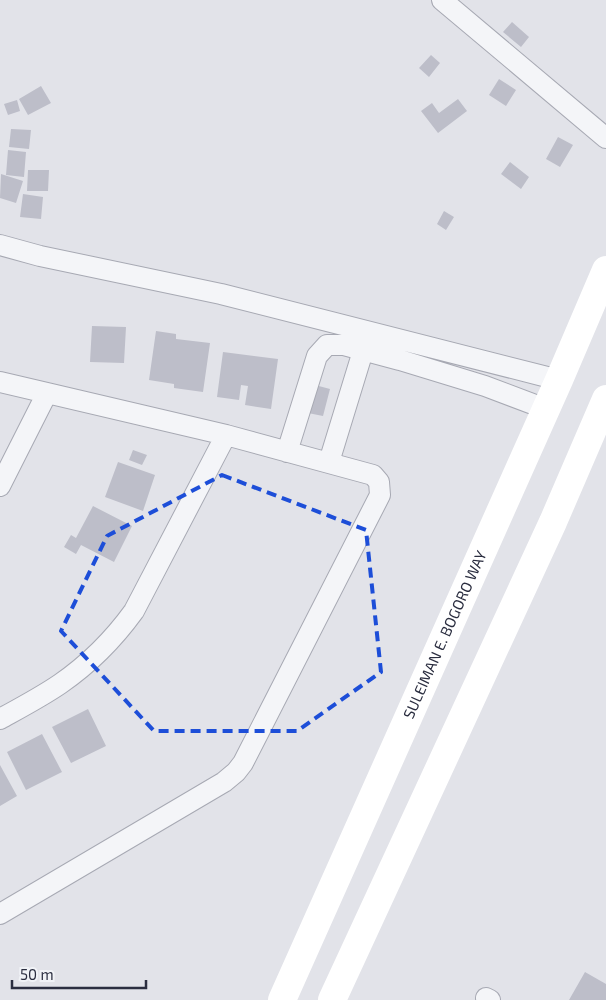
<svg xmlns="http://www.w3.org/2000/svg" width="606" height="1000" viewBox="0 0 606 1000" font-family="'Exo 2',sans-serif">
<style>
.building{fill:#bdbec9}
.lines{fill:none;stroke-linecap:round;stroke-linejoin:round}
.street-casing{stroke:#a7a9b3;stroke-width:22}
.street{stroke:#f4f5f8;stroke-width:20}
.secondary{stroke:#fff;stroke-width:28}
.marked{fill:none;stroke:#1d4ed8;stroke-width:4;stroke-dasharray:10 6;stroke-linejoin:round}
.labels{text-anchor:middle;stroke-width:4.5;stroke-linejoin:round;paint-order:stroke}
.street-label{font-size:15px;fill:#2b2e40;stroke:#f1f3f7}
</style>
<rect width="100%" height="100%" fill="#e2e3e9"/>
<path class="building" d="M512 22 529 37 521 47 503 32Z
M431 55 440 63 429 77 419 68Z
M499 79 516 90 506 106 489 95Z
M41 86 51 103 28 115 19 99Z
M458 99 467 111 438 133 421 111 432 103 439 113Z
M17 100 20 111 8 115 4 104Z
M11 129 31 130 29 149 9 147Z
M558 137 573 145 560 167 546 159Z
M8 150 26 152 24 177 6 175Z
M510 162 529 177 521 189 501 174Z
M28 170H49L48 191H27Z
M1 174 23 181 16 203 0 198Z
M23 194 43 197 41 219 20 217Z
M444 211 454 217 446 230 437 224Z
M92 326 126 327 124 363 90 362Z
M156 331 176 334V339L210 343 203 392 174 388V384L149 380Z
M223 352 278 359 271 409 245 405 248 386 241 385 239 400 217 397Z
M315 385 330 389 323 416 308 413Z
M133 450 147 455 142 465 129 460Z
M118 462 155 475 143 511 105 497Z
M93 506 132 526 114 562 81 545 76 554 64 547 71 535 76 538Z
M88 709 106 746 71 763 52 727Z
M42 734 62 772 26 790 7 752Z
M0 765 17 796 0 806Z
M585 972 606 984V1000H569Z"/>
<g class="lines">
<defs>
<path id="street" d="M442 0 606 138
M0 245 40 256 221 294 559 380
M0 382 226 435 373 475 379 482 380 495 243 763 236 772 224 782 0 914
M287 452 317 356 327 345H344L400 360 485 386 546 409
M329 462 363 351
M0 486 47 393
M0 719C20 708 41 697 60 684 89 664 113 640 134 611L226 435
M486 998 490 1000"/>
</defs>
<use href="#street" class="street-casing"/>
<use href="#street" class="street"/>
<g class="secondary">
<path id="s1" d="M282 1000 559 380 606 270"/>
<path d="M332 1000 553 522 606 399"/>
</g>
</g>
<path class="marked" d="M222 475 366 530 381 672 297 731H154L61 631 107 536Z"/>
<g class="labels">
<g class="street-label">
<text dy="5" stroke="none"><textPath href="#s1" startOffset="400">SULEIMAN E. BOGORO WAY</textPath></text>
</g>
</g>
<path d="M12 980v8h134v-8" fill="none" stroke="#2b2e40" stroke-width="2.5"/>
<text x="20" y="980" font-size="15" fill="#2b2e40" stroke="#f1f3f7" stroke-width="4" paint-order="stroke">50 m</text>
</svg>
